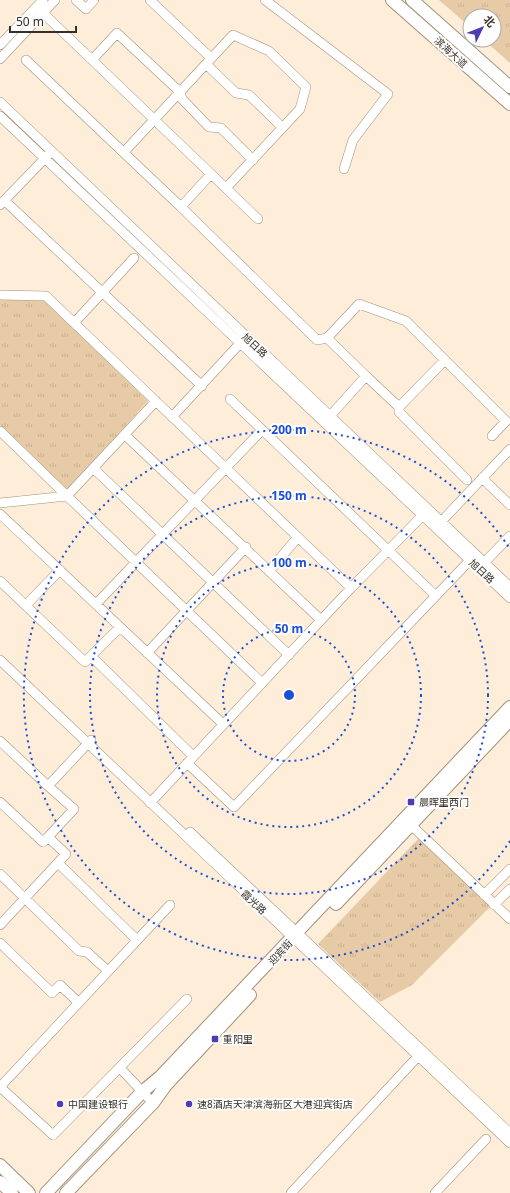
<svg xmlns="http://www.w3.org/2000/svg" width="510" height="1193" viewBox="0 0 510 1193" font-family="'Noto Sans','Noto Sans SC',sans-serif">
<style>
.park{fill:url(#park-tufts)}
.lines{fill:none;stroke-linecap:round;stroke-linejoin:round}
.minor-casing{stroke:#a3917a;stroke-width:10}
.major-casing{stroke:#a3917a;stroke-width:14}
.minor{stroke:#fff;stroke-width:9}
.major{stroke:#fff;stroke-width:12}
.ring{fill:none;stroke:#1d4ed8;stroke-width:2;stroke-dasharray:2 4}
.poi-dot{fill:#4f3cb3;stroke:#fdfdfd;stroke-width:1.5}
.labels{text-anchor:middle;stroke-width:4;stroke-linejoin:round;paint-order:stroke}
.street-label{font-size:10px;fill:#362f25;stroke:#fdfdfd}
.poi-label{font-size:10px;fill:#362f25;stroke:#fdfdfd;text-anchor:start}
.centre{fill:#1d4ed8;stroke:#fdfdfd;stroke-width:2}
.ring-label{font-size:12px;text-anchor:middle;font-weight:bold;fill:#1d4ed8;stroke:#fdfdfd;stroke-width:4;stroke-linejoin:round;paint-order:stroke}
</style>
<defs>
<pattern id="park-tufts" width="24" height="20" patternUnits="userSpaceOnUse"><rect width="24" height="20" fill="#e7cba7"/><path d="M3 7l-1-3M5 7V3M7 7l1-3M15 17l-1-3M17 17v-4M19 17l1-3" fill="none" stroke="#c7af90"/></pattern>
</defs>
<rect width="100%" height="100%" fill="#fdedd9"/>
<path class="park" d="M439 0H510V63L484 40H494V16H470V27Z
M0 300H45L148 401 67 490 0 425Z
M419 838 490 907 412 985 380 1002 318 944Z"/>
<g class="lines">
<defs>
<path id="minor" d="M76 0 86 9 94 0
M150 0 211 58
M265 0 388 94 353 140 344 169
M43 13 258 219
M0 45 43 0
M0 59 55 0
M26 60 181 207 211 174
M92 60 117 33 180 92 182 99 209 127 221 128 253 160
M206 64 236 93 249 95 282 127
M0 102 510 587
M0 116 510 598
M124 152 233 35 269 51 306 87 300 109 226 188
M5 201 202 386
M0 205 49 154
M181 207 317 340 327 338
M0 295 46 296 351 588
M74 323 134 258
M445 360 506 421 492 436
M230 399 435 595
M399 407V412L467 480
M330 416 366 376 399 407 445 360 406 321 359 304 327 338 366 376
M172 417 244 339
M0 431 67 496 156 401
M125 435 321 620
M93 468 289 655
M482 478 510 505
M0 503 67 496 262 683
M0 514 223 724
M437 526 510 449
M481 566 510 536
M270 570 298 537
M0 581 85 662 120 627
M96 604 262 430
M26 605 60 570
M147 653 246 547
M91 656 193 756
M0 660 510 1143
M0 741 48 786 91 740
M187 763 234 807 473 557
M0 802 43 842 48 837
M150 803 351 588 426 512
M411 825 510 919
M190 832 510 1133
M58 863 137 940
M0 874 79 951 87 952 108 971
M484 895 510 869
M494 905 510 889
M0 925 66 854 48 837 74 809 48 786
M0 943 52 993 60 985 78 1002
M120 1068 153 1103
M0 1087 53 1135 187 999
M0 1087 170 905
M291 1193 422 1052
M435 1193 486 1139"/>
<path id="major" d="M392 0 510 104
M412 0 510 87
M336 904 510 720
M0 1165 29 1193
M0 1182 12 1193
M46 1193 142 1092 160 1077 510 707
M66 1193 153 1103 166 1085 250 995"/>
</defs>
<use href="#minor" class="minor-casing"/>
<use href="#major" class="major-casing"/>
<use href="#minor" class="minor"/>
<use href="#major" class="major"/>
</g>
<g class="ring">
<circle cx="289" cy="695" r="66"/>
<circle cx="289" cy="695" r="132"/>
<circle cx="289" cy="695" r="199"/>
<path d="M510 841A265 265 0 1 1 510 549"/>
</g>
<g class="poi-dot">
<rect x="407" y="798" width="8" height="8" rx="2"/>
<rect x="211" y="1035" width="8" height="8" rx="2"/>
<circle cx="60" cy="1104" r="4"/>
<circle cx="189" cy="1104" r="4"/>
</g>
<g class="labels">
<g class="street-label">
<text transform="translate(451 52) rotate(42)" y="4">滨海大道</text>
<text transform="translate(255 345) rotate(43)" y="4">旭日路</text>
<text transform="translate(482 571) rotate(43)" y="4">旭日路</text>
<text transform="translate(254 902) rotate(43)" y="4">霞光路</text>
<text transform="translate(280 952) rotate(-47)" y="4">迎宾街</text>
</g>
<g class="poi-label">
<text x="419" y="806">晨晖里西门</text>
<text x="223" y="1043">重阳里</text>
<text x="68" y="1108">中国建设银行</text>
<text x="197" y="1108">速8酒店天津滨海新区大港迎宾街店</text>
</g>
</g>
<circle cx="289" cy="695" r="6" class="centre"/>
<g class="ring-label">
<text x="289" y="434">200 m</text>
<text x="289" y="500">150 m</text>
<text x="289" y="567">100 m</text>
<text x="289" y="633">50 m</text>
</g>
<g transform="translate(482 28) rotate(47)"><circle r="19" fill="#fdfdfd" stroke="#adaba7"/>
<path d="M0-3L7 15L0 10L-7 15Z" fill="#4f3cb3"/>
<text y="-6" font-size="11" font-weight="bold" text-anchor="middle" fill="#362f25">北</text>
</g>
<path d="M10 26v6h66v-6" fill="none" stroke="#362f25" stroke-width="2"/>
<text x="16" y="26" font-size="12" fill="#362f25" stroke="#fdfdfd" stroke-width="3" paint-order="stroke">50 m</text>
</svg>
